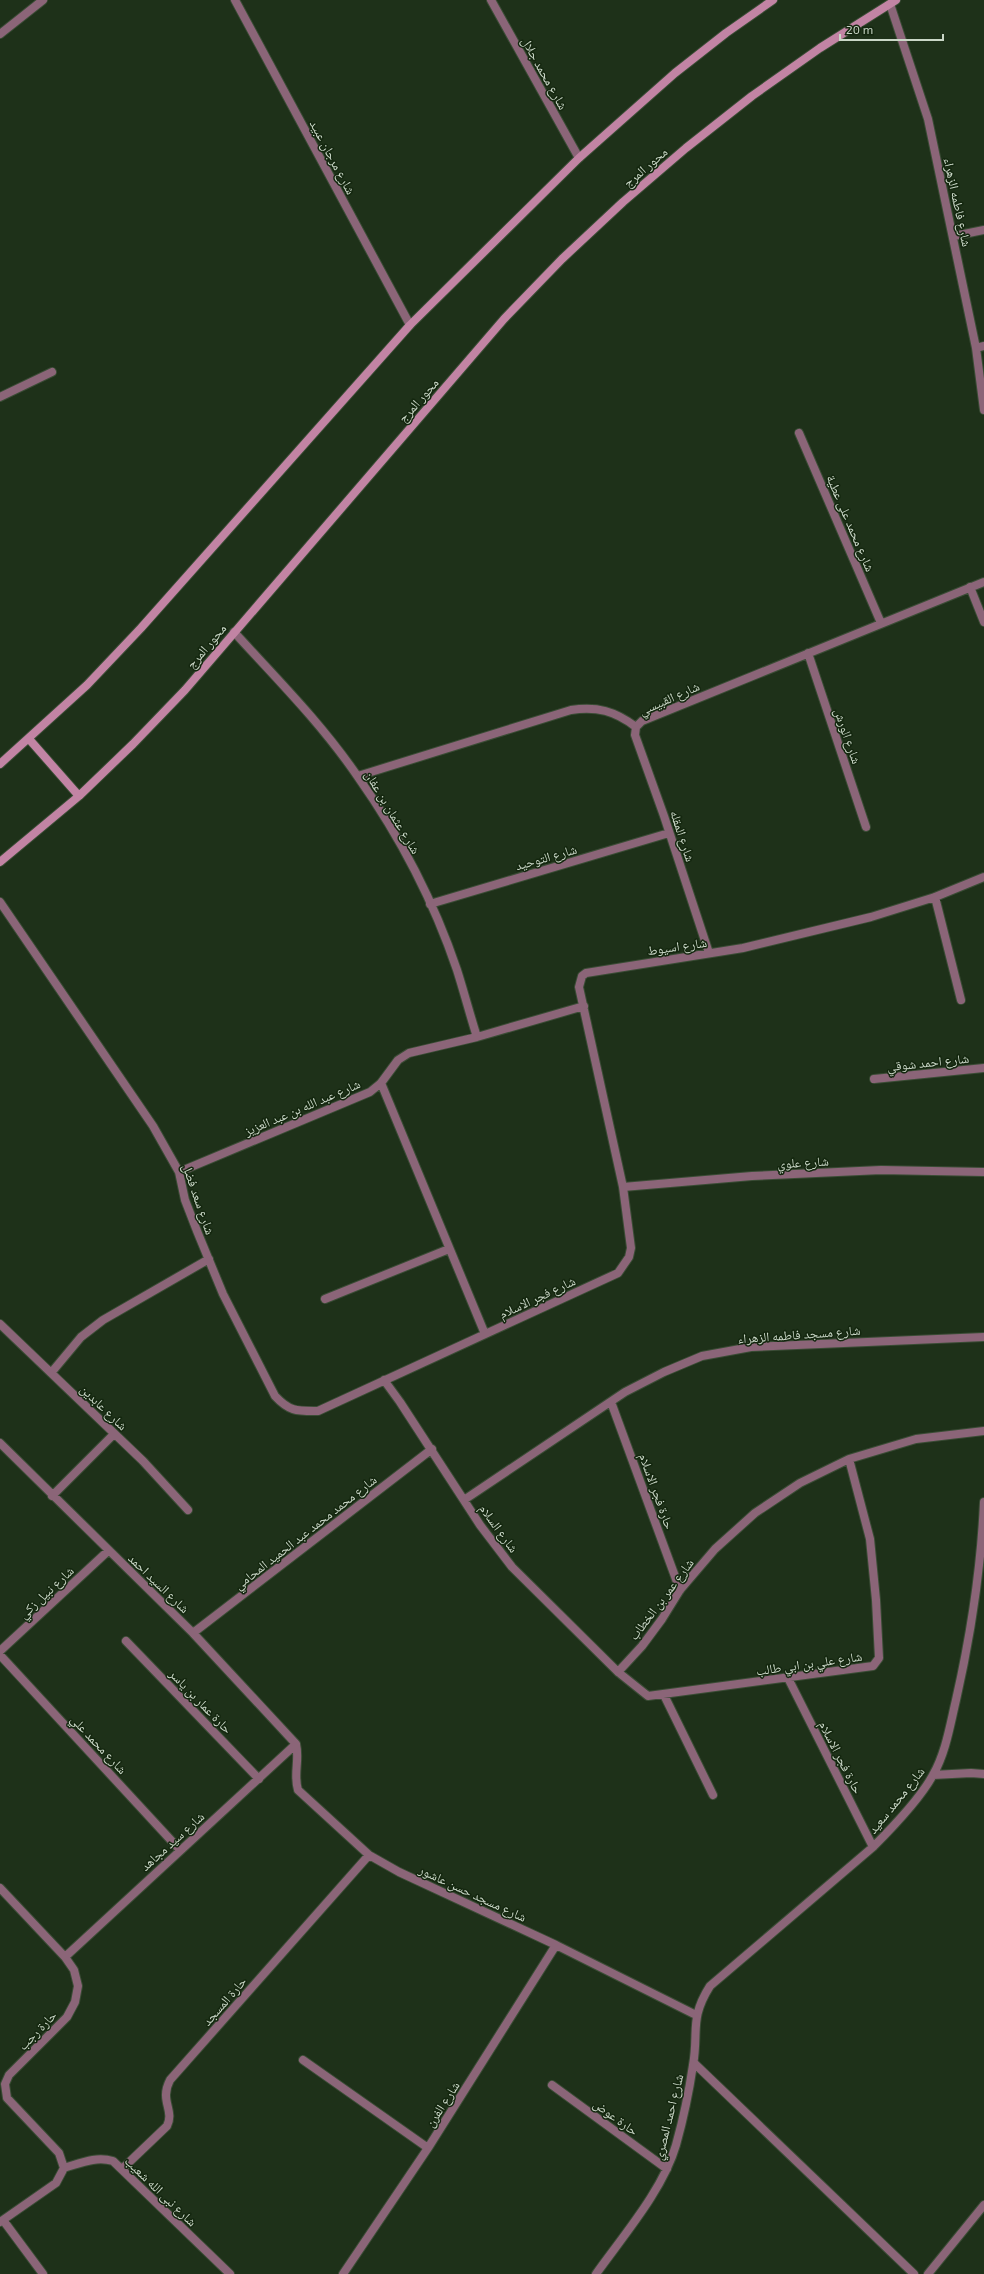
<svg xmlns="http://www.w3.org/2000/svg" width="984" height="2274" viewBox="0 0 984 2274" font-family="'Exo 2','Noto Naskh Arabic',sans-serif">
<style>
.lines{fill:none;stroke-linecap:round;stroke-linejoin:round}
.minor-casing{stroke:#3a4c35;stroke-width:10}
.secondary-casing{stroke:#3a4c35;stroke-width:10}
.minor{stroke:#8b6578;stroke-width:8}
.secondary{stroke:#c284a4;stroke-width:8}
.labels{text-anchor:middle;stroke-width:3;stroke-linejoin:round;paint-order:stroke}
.street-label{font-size:13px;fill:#cad7c7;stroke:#14270f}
</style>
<rect width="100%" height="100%" fill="#1e3119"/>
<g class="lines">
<defs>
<path id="minor" d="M235 0 410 325
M491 0 579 158
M890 4 928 119 976 348 984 410
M0 34 43 0
M954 236 984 230
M976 348 984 346
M0 397 52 372
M799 433 881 623
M970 587 984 622
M234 632C277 679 322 724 358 777 399 835 434 902 457 970 464 992 470 1015 477 1037
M808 653 866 827
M636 727 642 721 984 582
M636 727 635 735 664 816 709 953
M358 776 571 710C597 706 615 711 636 727
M935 897 961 1000
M0 902 153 1126 179 1172 185 1200 197 1231 223 1294 275 1396C290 1412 297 1411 318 1411L618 1273 629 1257 631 1248 623 1187 579 987 582 976 586 973 743 948 871 917 935 897 984 877
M430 904 669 833
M874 1079 984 1068
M381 1083 485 1334
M179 1172 370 1092 381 1083 398 1060 409 1053 477 1037 584 1006
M623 1187 752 1176 881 1170 984 1172
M325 1299 449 1249
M0 1324 143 1461 188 1510
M51 1373 81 1337 103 1320 209 1259
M384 1380 400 1402 480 1525 512 1567 618 1672 648 1696 873 1666 879 1658 876 1600 870 1539 849 1459
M611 1402 680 1590
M0 1443 193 1633 296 1744C300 1760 293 1774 298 1790L369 1855 399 1872 556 1945 696 2015
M52 1496 114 1434
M464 1500 625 1392 664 1372 702 1356 751 1347 984 1337
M193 1633 432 1449
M126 1641 259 1779
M0 1651 108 1551
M0 1655 180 1850
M618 1672 642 1646 662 1619 680 1590 715 1549 755 1513 800 1483 849 1459 916 1439 984 1431
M788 1678 873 1847
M664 1695 713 1795
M933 1775 971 1773 984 1774
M0 1888 65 1957 74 1970 78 1986 75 2002 67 2017 9 2075 5 2084 7 2098 59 2153 64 2168
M65 1957 296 1744
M303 2060 428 2148
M694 2063 914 2274
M552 2085 667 2169
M64 2168C81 2163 96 2156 113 2161L230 2274
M122 2169 167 2126C175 2110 159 2101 170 2080L369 1855
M3 2220 43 2274
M0 2222 56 2183 64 2168
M343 2274 428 2148 556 1945
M596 2274C623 2236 663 2190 676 2145 683 2120 689 2092 693 2065 699 2032 689 2019 710 1986L873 1847C893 1827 920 1799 933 1775 946 1752 950 1725 956 1700 971 1634 981 1569 984 1502
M928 2274 984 2205"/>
<path id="secondary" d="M29 739 79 796
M0 764 87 685 141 628 410 325 579 158 675 73 726 33 773 0
M0 862 79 796 133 744 185 690 504 319 562 259 623 202 686 148 752 96 820 48 896 0"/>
</defs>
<use href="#minor" class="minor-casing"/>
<use href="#secondary" class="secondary-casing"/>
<use href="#minor" class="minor"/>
<use href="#secondary" class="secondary"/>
</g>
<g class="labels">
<g class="street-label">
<text transform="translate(545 73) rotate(61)" y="5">شارع محمد جلال</text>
<text transform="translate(333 157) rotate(62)" y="5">شارع مرجان عبيد</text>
<text transform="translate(645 167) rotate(-41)" y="5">محور المرج</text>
<text transform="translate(958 202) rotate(78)" y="5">شارع فاطمه الزهراء</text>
<text transform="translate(418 400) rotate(-49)" y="5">محور المرج</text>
<text transform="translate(851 523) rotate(67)" y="5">شارع محمد على عطية</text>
<text transform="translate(206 646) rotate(-50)" y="5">محور المرج</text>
<text transform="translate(669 698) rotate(-24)" y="5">شارع القبيسي</text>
<text transform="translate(848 736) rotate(71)" y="5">شارع الورش</text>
<text transform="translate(393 812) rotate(59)" y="5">شارع عثمان بن عفان</text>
<text transform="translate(683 836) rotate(72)" y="5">شارع المقله</text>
<text transform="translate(546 857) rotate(-16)" y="5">شارع التوحيد</text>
<text transform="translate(677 946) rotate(-8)" y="5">شارع اسيوط</text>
<text transform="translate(928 1062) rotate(-6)" y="5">شارع احمد شوقي</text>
<text transform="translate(302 1107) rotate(-23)" y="5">شارع عبد الله بن عبد العزيز</text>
<text transform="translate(803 1162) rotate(-3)" y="5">شارع علوي</text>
<text transform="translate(199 1199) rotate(71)" y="5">شارع سعد فضل</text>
<text transform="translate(537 1297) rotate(-25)" y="5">شارع فجر الاسلام</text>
<text transform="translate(799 1334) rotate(-4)" y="5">شارع مسجد فاطمه الزهراء</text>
<text transform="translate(104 1407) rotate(44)" y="5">شارع عابدين</text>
<text transform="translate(657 1491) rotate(70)" y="5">حارة فجر الاسلام</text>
<text transform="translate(499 1528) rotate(54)" y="5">شارع السلام</text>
<text transform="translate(305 1532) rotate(-38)" y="5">شارع محمد محمد عبد الحميد المحامي</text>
<text transform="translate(159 1583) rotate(44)" y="5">شارع السيد احمد</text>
<text transform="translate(46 1592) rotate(-43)" y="5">شارع نبيل زكي</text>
<text transform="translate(661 1599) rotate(-53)" y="5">شارع عمر بن الخطاب</text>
<text transform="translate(809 1663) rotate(-8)" y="5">شارع علي بن ابي طالب</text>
<text transform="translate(201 1701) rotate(46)" y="5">حارة عمار بن ياسر</text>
<text transform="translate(99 1744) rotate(47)" y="5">شارع محمد علي</text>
<text transform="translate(841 1757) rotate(63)" y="5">حارة فجر الاسلام</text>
<text transform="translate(896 1800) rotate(-51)" y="5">شارع محمد سعيد</text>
<text transform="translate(172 1841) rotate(-42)" y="5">شارع سيد مجاهد</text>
<text transform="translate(473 1893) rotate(25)" y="5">شارع مسجد حسن عاشور</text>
<text transform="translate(224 2001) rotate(-49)" y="5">حارة المسجد</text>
<text transform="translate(37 2030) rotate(-46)" y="5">حارة رجب</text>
<text transform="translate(442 2104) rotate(-57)" y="5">شارع الفرن</text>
<text transform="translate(616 2117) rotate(36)" y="5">حارة عوض</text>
<text transform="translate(668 2117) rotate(-76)" y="5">شارع احمد المصري</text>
<text transform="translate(161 2191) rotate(44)" y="5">شارع نبى الله شعيب</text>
</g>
</g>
<path d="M840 34v6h103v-6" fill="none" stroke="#cad7c7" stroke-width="2"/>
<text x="846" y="34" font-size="12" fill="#cad7c7" stroke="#14270f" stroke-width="3" paint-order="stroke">20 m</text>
</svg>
